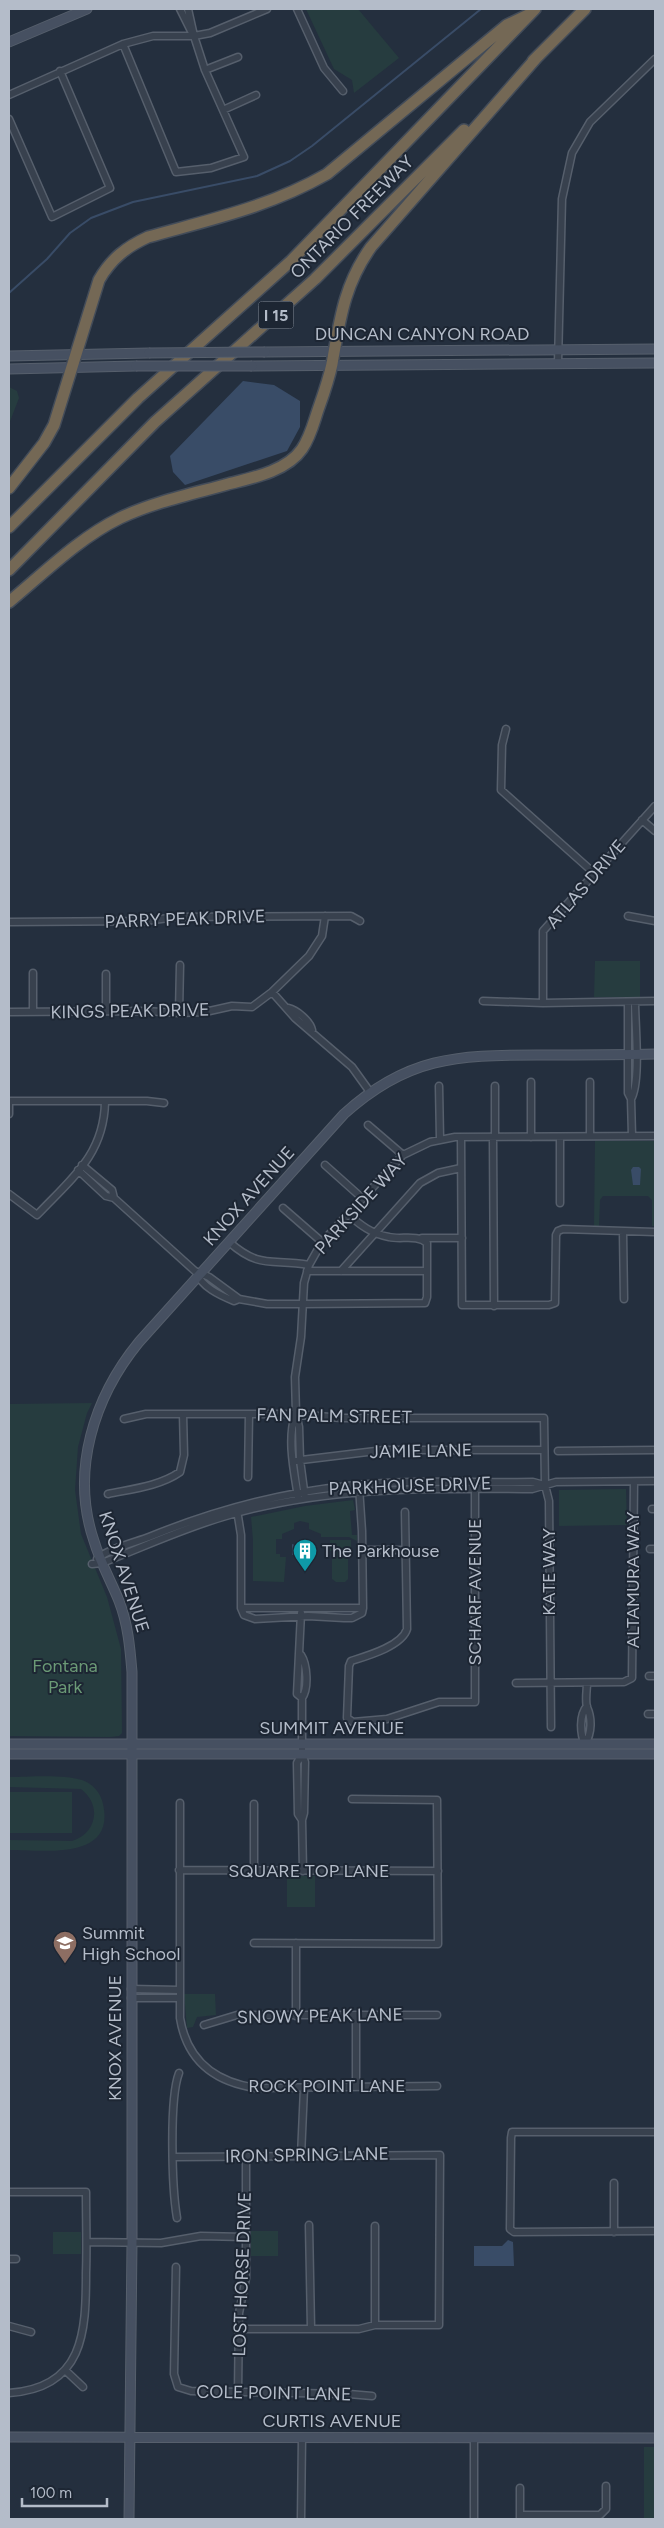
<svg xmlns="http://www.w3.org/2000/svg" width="664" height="2528" viewBox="0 0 664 2528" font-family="Figtree,sans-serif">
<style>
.green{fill:#263c3f}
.water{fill:#394c67}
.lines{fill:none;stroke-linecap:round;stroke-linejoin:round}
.stream{stroke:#394c67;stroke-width:2}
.street-casing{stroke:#565f6c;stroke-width:9}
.secondary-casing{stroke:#565f6c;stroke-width:11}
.highway-casing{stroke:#434c59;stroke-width:14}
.street{stroke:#38414e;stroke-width:6}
.secondary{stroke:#465061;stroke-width:9}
.highway{stroke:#746855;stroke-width:11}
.secondary-bridge-casing{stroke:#565f6c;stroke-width:11;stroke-linecap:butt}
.secondary-bridge{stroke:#465061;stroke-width:9}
.labels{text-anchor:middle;stroke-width:4;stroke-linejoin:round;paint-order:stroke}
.shield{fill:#1d2633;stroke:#878f9c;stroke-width:1}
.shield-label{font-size:16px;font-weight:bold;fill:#b4bcc9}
.street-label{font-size:18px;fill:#b4bcc9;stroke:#1d2633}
.poi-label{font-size:18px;fill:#b4bcc9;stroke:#1d2633;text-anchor:start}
.park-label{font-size:18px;fill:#6b9a76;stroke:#1d2633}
</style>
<rect width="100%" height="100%" fill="#242f3e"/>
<path class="green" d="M306 9H358L399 58 354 93 352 80 334 69Z
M9 383V387L17 391 19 398 9 424Z
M595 961H640V997H594Z
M595 1141H655V1226H652V1200L648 1196H603L600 1200 599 1227 594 1226Z
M92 1403 87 1413 78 1447 75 1490 81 1534 107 1597 121 1649 122 1733 119 1736 110 1737 9 1736V1404Z
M626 1489 627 1525 559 1526V1490Z
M353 1500 355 1510 350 1511 352 1535H357V1541L349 1537H321V1534L309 1529V1523L300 1521 294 1523V1529L282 1534V1539H276V1554H280V1557H286L284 1582 253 1581V1540L251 1517 305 1506Z
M330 1540H351V1551H345L348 1554V1579L345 1582H336L332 1579V1555L335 1551H330Z
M9 1777C29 1777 62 1774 82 1780 92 1783 101 1793 103 1804 116 1861 43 1850 9 1850V1840L72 1841C97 1833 102 1805 81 1789L9 1787Z
M9 1792H72V1833H9Z
M287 1876H315V1907H287Z
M184 1994H215L216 2015 197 2017 193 2027 187 2028Z
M251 2231H278V2256H251Z
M53 2232H81V2254H53Z
M644 2447H655V2519H644Z"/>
<path class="water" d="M243 381 274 385 300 401V427L287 451 185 485 173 472 170 456Z
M633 1167H639L641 1169 640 1185H633L631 1170Z
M301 1539 305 1541 306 1546 311 1544V1555H292V1544L298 1546Z
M508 2240 513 2242 514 2266H474V2246H502Z"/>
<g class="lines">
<path class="stream" d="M9 293 47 259 70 233 91 218 133 202 257 176 290 161 312 146 481 9"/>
<defs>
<path id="street" d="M180 9 193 35
M297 9 324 68 343 91
M123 44 176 172 211 168 244 157 205 70 194 36 188 9
M205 70 238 57
M9 95 123 44 153 36H194L210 33 267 9
M223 110 256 95
M9 119 52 217 110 188 60 71
M558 363 562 199 572 153 590 122 655 59
M506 729 502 745 501 790 594 873
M642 820 655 831
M628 916 655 921
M9 922 145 921 177 917 351 916 360 921
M106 974V1011
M272 992 295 1018 352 1067 370 1092
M483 1001 543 1003 655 1001
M628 1002V1093L631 1099
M543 1003V931L655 806
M288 1008C297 1010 310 1021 312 1030
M9 1012 145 1011 179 1013 205 1012 232 1006 252 1007 272 992 309 956 322 936 325 916
M33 1012V973
M179 1013 180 965
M531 1082V1137
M590 1082V1136
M439 1086 440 1139
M9 1101H147L164 1103
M9 1114V1101
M368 1125 403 1155
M632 1136 631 1099C641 1082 635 1024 635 1002
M461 1137 462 1305H549L555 1303 556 1235 558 1231 563 1229 655 1232
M493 1137 494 1306
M495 1137V1086
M325 1165 362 1198
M78 1170 106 1196 114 1198 112 1190 82 1165
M9 1194 37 1215C71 1179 104 1155 105 1102
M114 1198 196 1272C202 1287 219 1295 234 1301L239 1299 267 1304H302L425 1303 427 1297V1243C417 1234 401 1240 389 1237 372 1234 360 1225 348 1214
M560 1203V1137
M283 1208 322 1242
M623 1232 624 1299
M422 1238H462
M229 1242C261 1270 272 1258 309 1265
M307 1271H427
M341 1271 420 1183 438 1173 461 1168
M198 1272 209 1277 239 1299
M295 1415C287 1440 294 1471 298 1497
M124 1419 146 1414H296L341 1418H544L545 1485 549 1501 551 1727
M558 1451 655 1450
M293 1461 384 1450H544
M248 1477 249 1414
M359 1487 362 1531 363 1608
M108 1494C132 1489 160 1486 180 1472L184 1455 183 1414
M305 1498 300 1460 299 1427 296 1414 295 1377 301 1337 304 1283 309 1265 322 1242 403 1155 430 1142 455 1137 655 1136
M652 1509H655
M237 1510 241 1535V1608L244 1615 255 1619 308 1616 344 1618H352L362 1613 363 1608
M405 1512 407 1629C402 1646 367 1656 351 1661L349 1666 347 1718 353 1722 387 1719 439 1702H475V1483
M650 1549H655
M363 1550H406
M97 1559C105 1550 136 1542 149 1537 213 1511 278 1493 347 1486 409 1479 472 1483 533 1482L544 1485
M92 1564 102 1563C143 1547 184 1528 226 1516 326 1486 429 1488 532 1489L556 1482 655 1481
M241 1608H363
M301 1613 297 1694 302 1698
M301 1655C307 1664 309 1688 302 1698V1754L305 1762 304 1813 302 1820 303 1871
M649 1676H655
M516 1683 624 1682 632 1678 634 1482
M648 1714H655
M585 1744C592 1733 592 1718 587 1707 585 1701 587 1689 587 1683
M585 1744C580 1734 579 1715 587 1706
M180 1803V2018C187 2061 215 2082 256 2088L437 2086
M254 1804V1870
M302 1820 298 1814 297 1763 302 1754
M179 1870 438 1871
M254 1943 438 1944 437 1800 352 1799
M296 1943V2016
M131 1989 179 1990
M131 1998H179
M356 2016V2086
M204 2025 237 2015H437
M655 2132H512L511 2138 510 2229 514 2232 655 2231
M301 2156 304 2088
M174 2157 440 2155 439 2325H375L359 2329H239
M9 2192H86C86 2219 87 2246 86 2273 86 2332 84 2388 9 2393
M177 2218C172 2189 169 2099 179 2073
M309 2225 311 2328
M375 2226V2325
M614 2232V2183
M87 2242 161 2243 201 2236 245 2237
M9 2259H16
M176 2267 174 2374 178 2387 191 2391 349 2394 372 2396
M9 2326 31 2332
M65 2370 83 2387
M238 2392 239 2313 246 2278V2156
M520 2515H600L606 2509V2486
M301 2519 302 2437
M474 2519V2438
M520 2519V2488"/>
<path id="secondary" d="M9 42 87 9
M265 352 655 349
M9 356 149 353
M252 366 655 363
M9 369 136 366
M9 1744H655
M9 1754H655
M9 2437 655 2438
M129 2519 132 2243V1672C130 1648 128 1624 119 1601 111 1581 100 1562 94 1541 70 1471 94 1397 139 1342L344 1114C407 1057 456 1055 537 1055 577 1055 616 1055 655 1054"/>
<path id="highway" d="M533 61 585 9
M9 488 44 443 54 425 99 280C111 259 126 247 148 237 212 219 269 207 327 174L507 25 528 15
M9 527 138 398 291 261 535 9
M9 570 155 422 315 279 464 130
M9 602C44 573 79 538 120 518 154 502 192 494 228 484 252 478 287 471 302 449 311 436 314 421 319 407 324 393 329 378 332 364 340 319 344 285 371 247L538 56"/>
</defs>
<use href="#street" class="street-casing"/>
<use href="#secondary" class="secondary-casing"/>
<use href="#highway" class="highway-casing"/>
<use href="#street" class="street"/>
<use href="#secondary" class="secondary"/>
<use href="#highway" class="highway"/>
<defs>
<path id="secondary-bridge" d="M149 353 265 352
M136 366H252"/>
</defs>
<use href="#secondary-bridge" class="secondary-bridge-casing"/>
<use href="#secondary-bridge" class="secondary-bridge"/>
</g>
<defs>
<symbol id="building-pin" viewBox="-11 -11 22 30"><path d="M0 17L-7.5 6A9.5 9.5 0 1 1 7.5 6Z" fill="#0f9aa8" stroke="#1d2633"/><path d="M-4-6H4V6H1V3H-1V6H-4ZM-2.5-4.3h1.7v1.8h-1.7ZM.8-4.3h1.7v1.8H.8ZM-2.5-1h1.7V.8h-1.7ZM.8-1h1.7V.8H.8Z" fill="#fff"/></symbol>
<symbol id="school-pin" viewBox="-11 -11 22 30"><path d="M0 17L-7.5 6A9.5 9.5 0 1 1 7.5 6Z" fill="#8d6e63" stroke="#1d2633"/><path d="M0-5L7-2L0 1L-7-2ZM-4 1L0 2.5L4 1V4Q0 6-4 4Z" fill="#fff"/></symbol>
</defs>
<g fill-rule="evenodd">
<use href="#building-pin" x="291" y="1537" width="28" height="38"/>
<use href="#school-pin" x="51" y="1929" width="28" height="38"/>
</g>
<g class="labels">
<rect class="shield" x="258.5" y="301.5" width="35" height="27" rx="4"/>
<g class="shield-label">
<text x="276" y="321">I 15</text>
</g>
<g class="street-label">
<text transform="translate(352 217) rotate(-45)" y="6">ONTARIO FREEWAY</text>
<text x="422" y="340">DUNCAN CANYON ROAD</text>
<text transform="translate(586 884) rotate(-49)" y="6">ATLAS DRIVE</text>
<text transform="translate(185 919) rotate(-2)" y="6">PARRY PEAK DRIVE</text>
<text transform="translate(130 1011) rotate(-1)" y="6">KINGS PEAK DRIVE</text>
<text transform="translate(249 1196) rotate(-48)" y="6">KNOX AVENUE</text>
<text transform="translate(361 1204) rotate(-48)" y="6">PARKSIDE WAY</text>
<text transform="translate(334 1416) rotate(1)" y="6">FAN PALM STREET</text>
<text transform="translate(421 1451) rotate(-1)" y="6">JAMIE LANE</text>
<text transform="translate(410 1486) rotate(-2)" y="6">PARKHOUSE DRIVE</text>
<text transform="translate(124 1572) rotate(72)" y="6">KNOX AVENUE</text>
<text transform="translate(549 1572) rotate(-90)" y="6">KATE WAY</text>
<text transform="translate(633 1580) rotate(-90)" y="6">ALTAMURA WAY</text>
<text transform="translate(475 1592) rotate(-90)" y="6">SCHARF AVENUE</text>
<text x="332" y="1734">SUMMIT AVENUE</text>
<text x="309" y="1877">SQUARE TOP LANE</text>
<text transform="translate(320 2016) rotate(-1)" y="6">SNOWY PEAK LANE</text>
<text transform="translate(115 2038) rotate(-90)" y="6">KNOX AVENUE</text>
<text x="327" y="2092">ROCK POINT LANE</text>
<text transform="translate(307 2155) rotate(-1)" y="6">IRON SPRING LANE</text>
<text transform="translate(242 2274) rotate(-88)" y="6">LOST HORSE DRIVE</text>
<text transform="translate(274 2393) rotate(1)" y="6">COLE POINT LANE</text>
<text x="332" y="2427">CURTIS AVENUE</text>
</g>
<g class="poi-label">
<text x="322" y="1557">The Parkhouse</text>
<text x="82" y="1939">Summit<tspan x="82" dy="21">High School</tspan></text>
</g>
<g class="park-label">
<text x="65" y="1672">Fontana<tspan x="65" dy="21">Park</tspan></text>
</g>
</g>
<rect width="664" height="2528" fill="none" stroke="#b4bcc9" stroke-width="20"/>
<path d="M22 2498v8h85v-8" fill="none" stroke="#b4bcc9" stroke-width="2.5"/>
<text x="30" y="2498" font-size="15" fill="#b4bcc9" stroke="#1d2633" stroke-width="4" paint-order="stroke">100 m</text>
</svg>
